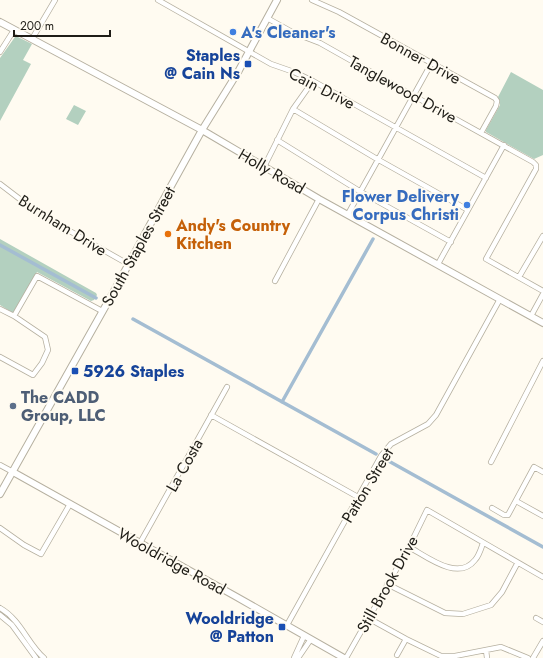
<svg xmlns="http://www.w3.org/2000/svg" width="543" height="658" viewBox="0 0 543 658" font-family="Jost,sans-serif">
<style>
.green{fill:#b3d0bf}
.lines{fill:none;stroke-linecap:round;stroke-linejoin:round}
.canal{stroke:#a4bdd2;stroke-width:3.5}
.minor-casing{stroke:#b6b0a0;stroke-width:6}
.major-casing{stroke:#b6b0a0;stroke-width:8}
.minor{stroke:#fff;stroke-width:4.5}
.major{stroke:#fff;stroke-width:6}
.shop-dot{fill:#3f7fe0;stroke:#fffbf1;stroke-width:1.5}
.transit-dot{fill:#1a4fb4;stroke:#fffbf1;stroke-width:1.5}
.food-dot{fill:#e8710a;stroke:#fffbf1;stroke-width:1.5}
.service-dot{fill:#5c6f8a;stroke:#fffbf1;stroke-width:1.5}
.labels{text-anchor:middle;stroke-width:4;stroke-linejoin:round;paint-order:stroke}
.shop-label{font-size:16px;font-weight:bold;fill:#366cbe;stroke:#fffbf1;text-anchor:start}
.transit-label{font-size:16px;font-weight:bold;fill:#164399;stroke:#fffbf1;text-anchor:end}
.street-label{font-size:16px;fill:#1f1d17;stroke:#fffbf1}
.food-label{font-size:16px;font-weight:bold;fill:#c56008;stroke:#fffbf1;text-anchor:start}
.service-label{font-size:16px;font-weight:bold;fill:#4e5e75;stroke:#fffbf1;text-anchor:start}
</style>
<rect width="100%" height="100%" fill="#fffbf1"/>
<path class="green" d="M15 37H18L32 44 23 60 31 64 0 121V58Z
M511 72 543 90V155L534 159 486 132V130L500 105 498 97Z
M74 105 86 111 78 125 66 119Z
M0 239 96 293 97 295 94 300 91 301 37 272 13 313 0 305Z"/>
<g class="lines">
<path class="canal" d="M0 245 96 298
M133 319 376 454
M282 402 373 239
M385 459 543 547"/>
<defs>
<path id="minor" d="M158 0 271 64 294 72 313 81 486 178
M312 0 339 12 495 98 497 101 496 106 481 133
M267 18 294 33 320 43 414 96 533 162 536 165V169L486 259 543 291
M32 39 55 0
M0 52 14 30
M293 109 377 159 468 210
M277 140 361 192 451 242
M264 167 293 109 313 81
M0 184 38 213 128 264
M348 214 431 64
M438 264 504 145
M519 277 543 236
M275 281 319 199
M0 309 14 316 45 337 48 350 42 363 33 375 0 357
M14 316 37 276 102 311
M531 316 543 294
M211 415 358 497
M491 462 543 361
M0 465 13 472
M516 501 543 516
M492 508 504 515H508L534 467 543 472
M0 528 24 545 41 554 70 504
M140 543 227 387
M409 547C426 556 458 582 475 560 479 556 481 549 483 543
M387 584 445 613 463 614 491 605 502 592 517 564
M0 608C21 620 27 643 44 658
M0 615 12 625 36 658
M368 618 406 639 441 656H455L501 647 528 658
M536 618 543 622
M287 625 381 456 391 444 428 424 436 415 500 299
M486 650 487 658
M397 655 406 639
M294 658 304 636
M298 658 311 639
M346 658 409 547 427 510 543 577
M533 658 543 641"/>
<path id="major" d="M0 22 202 130 319 199 543 323
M13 472 235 596 344 658
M0 494 114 291 171 186 202 130 238 72 277 0"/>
</defs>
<use href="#minor" class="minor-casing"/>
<use href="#major" class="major-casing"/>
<use href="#minor" class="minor"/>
<use href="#major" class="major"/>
</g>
<g class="shop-dot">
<circle cx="233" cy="32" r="4"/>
<circle cx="467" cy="205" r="4"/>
</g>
<g class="transit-dot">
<rect x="244" y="60" width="8" height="8" rx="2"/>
<rect x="71" y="367" width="8" height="8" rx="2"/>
<rect x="278" y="623" width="8" height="8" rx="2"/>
</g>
<circle class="food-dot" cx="168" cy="234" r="4"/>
<circle class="service-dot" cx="13" cy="406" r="4"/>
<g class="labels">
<g class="shop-label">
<text x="241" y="38">A's Cleaner's</text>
<text x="459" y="202" text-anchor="end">Flower Delivery<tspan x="459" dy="18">Corpus Christi</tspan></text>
</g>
<g class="transit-label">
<text x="240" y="61">Staples<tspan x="240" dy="18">@ Cain Ns</tspan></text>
<text x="83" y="377" text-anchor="start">5926 Staples</text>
<text x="274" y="624">Wooldridge<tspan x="274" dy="18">@ Patton</tspan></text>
</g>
<g class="street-label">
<text transform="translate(421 58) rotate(29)" y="6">Bonner Drive</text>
<text transform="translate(322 88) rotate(27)" y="6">Cain Drive</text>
<text transform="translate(403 89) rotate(29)" y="6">Tanglewood Drive</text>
<text transform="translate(272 171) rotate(30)" y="6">Holly Road</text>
<text transform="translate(63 225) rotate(32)" y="6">Burnham Drive</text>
<text transform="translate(138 246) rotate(-61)" y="6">South Staples Street</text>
<text transform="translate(184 465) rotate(-61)" y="6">La Costa</text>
<text transform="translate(367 485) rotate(-59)" y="6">Patton Street</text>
<text transform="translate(172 561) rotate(29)" y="6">Wooldridge Road</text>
<text transform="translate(387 584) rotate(-61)" y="6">Still Brook Drive</text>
</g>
<g class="food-label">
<text x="176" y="231">Andy's Country<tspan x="176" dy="18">Kitchen</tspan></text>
</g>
<g class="service-label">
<text x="21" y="403">The CADD<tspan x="21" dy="18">Group, LLC</tspan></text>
</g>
</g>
<path d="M14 30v6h96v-6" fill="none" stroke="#1f1d17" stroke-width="2"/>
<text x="20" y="30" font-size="12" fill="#1f1d17" stroke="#fffbf1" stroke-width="3" paint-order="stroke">200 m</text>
</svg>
